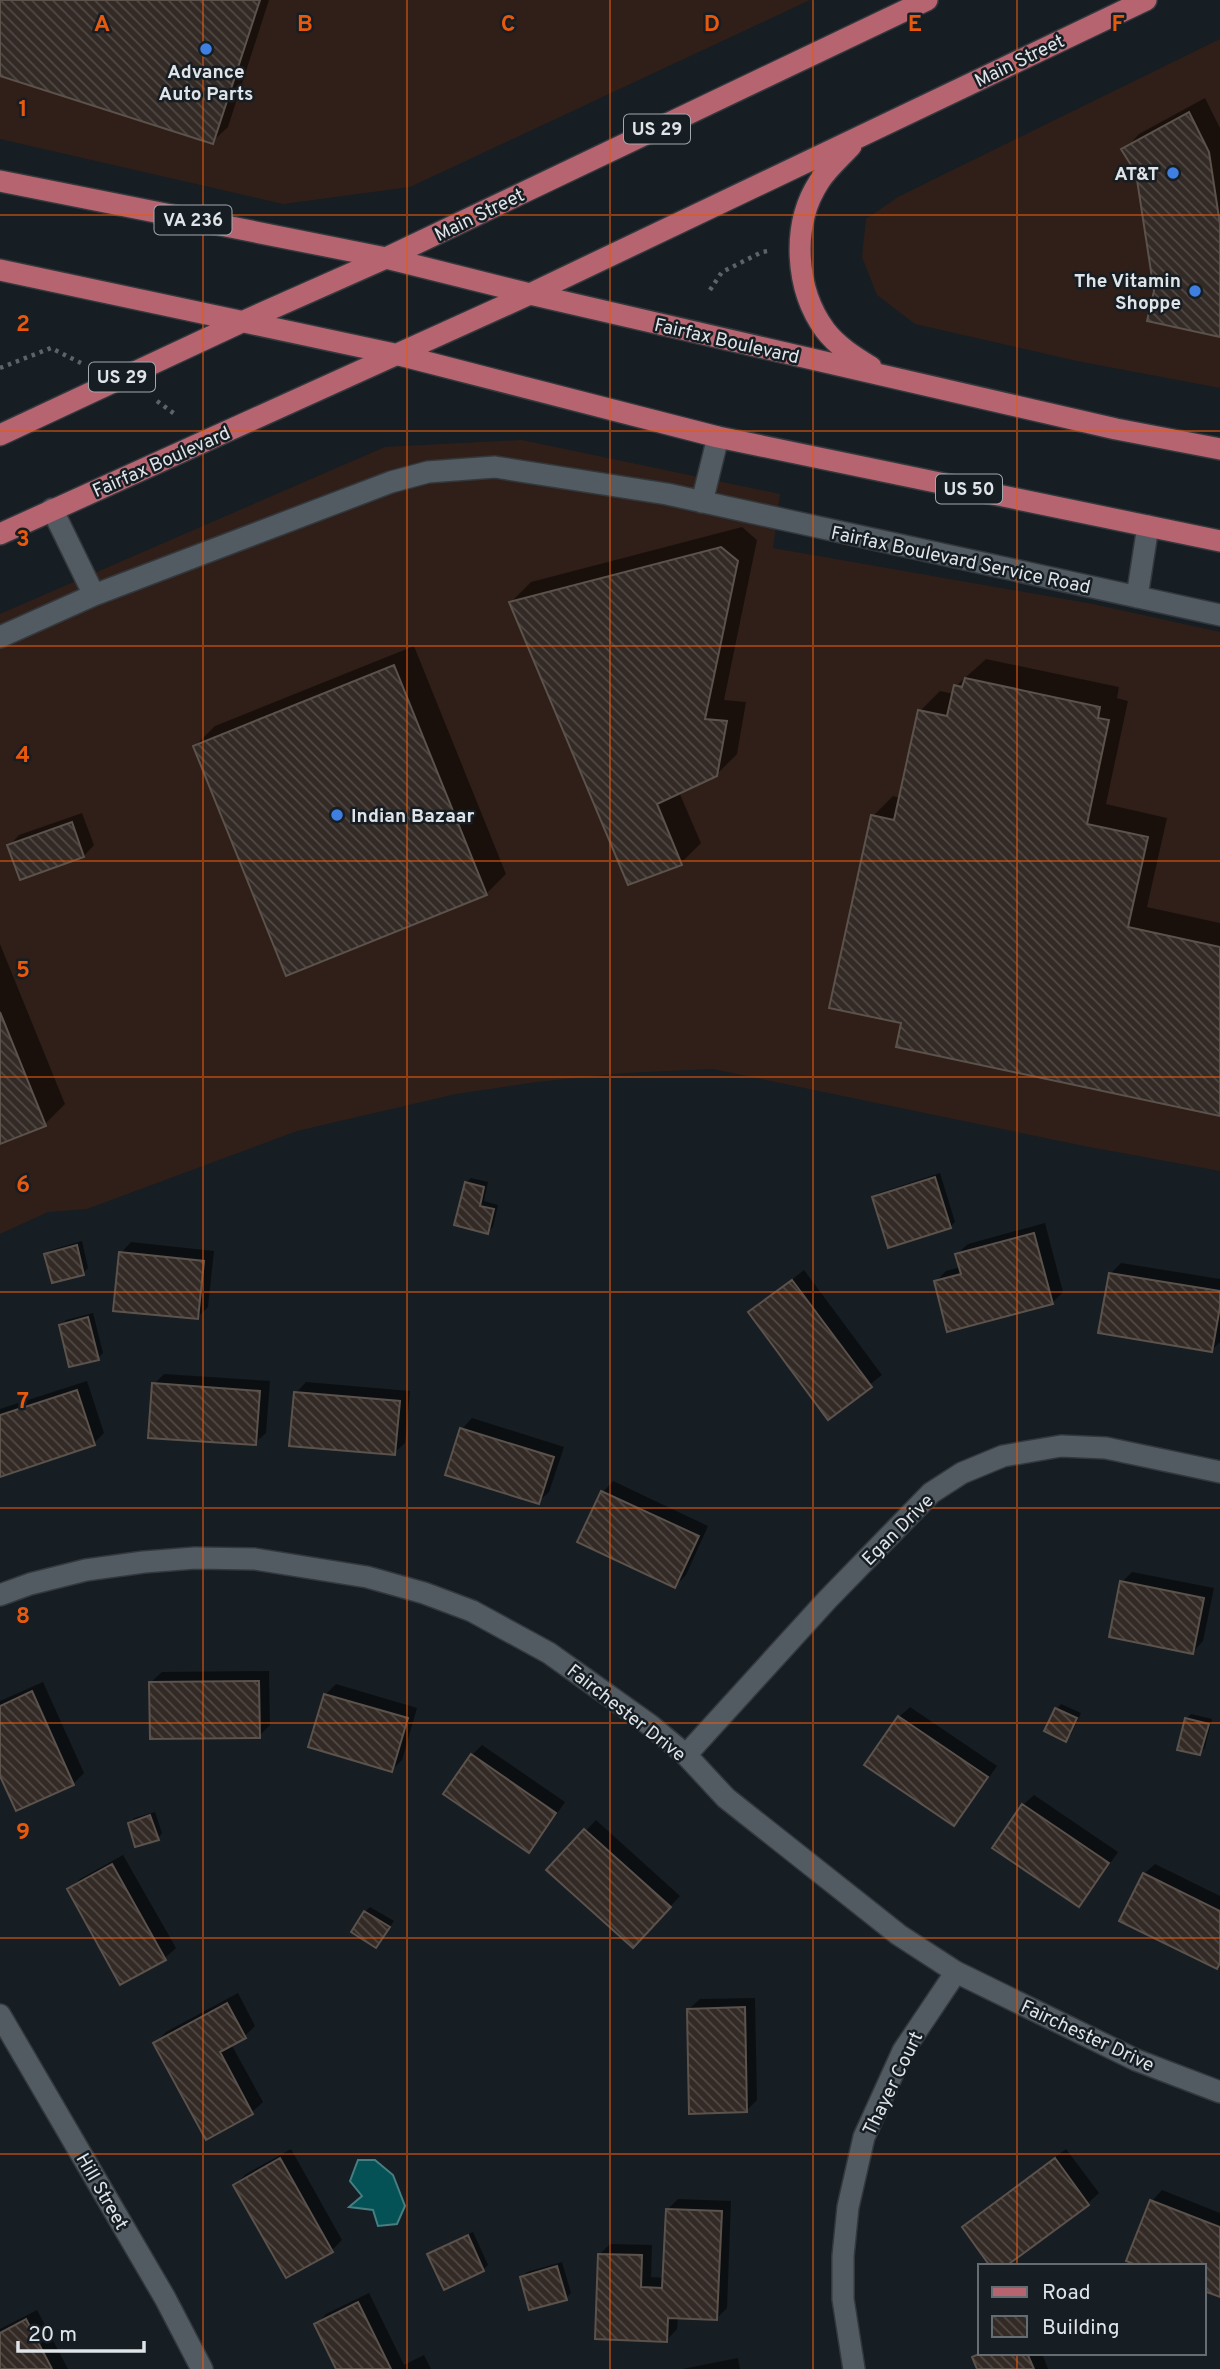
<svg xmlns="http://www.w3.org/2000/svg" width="1220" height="2369" viewBox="0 0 1220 2369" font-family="Overpass,sans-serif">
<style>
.commercial{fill:#301f18}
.water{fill:#055256;stroke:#467e82;stroke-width:2}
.shadow{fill:#0007}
.building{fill:url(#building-back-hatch);stroke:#5c524c;stroke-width:2}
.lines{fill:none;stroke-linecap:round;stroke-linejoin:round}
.minor-casing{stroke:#33383d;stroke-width:24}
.major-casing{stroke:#33383d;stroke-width:24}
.path{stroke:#5d6368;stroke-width:4.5;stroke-dasharray:3.5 5;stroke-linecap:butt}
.minor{stroke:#525b62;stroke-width:21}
.major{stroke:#b56470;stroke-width:21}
.grid{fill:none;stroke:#e8590c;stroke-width:2;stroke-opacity:0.55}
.shop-dot{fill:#3f7fe0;stroke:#161d23;stroke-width:2.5}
.labels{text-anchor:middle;stroke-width:5;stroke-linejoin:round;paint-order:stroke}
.shield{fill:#161d23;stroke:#a3a8ad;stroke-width:2}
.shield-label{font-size:18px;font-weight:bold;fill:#dfe4e8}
.street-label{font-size:19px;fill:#dfe4e8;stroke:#161d23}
.poi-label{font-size:19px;font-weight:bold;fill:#dfe4e8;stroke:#161d23;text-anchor:end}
.grid-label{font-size:23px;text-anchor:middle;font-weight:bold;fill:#e8590c;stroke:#161d23;stroke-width:5;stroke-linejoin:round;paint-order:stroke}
</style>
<defs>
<pattern id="building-back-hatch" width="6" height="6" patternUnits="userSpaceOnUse" patternTransform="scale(1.75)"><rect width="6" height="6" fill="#332a25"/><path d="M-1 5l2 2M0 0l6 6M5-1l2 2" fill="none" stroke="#504945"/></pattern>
</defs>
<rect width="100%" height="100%" fill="#161d23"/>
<path class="commercial" d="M0 0H810L410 187 283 204 0 139Z
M1220 39V388L1077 361 915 324 877 295 862 257 866 219 898 197Z
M522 440 780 494 773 548 1093 604 1220 632V1171L1084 1146 713 1069 625 1073 537 1082 456 1094 297 1131 87 1209 48 1212 0 1234V614L385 447Z"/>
<path class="water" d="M358 2160H375L393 2175 405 2206 397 2224 378 2226 373 2210 349 2207 362 2196 350 2181Z"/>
<path class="shadow" d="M0 0H269L228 127 212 142 0 74Z
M1205 98 1220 128V335L1156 291 1137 172 1124 150 1139 134Z
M742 527 757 540 724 700 746 702 737 754 716 775 679 792 701 843 681 863 511 602 531 582Z
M414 646 506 874 486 894 195 746 215 726Z
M986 659 1119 687 1117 698 1128 701 1106 804 1167 818 1147 907 1220 923V1115L903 1021 873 816 893 796 901 798 920 711 940 691 954 694 956 686Z
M82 813 94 845 84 856 9 846 19 835Z
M0 944 65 1104 45 1124 0 1142Z
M940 1173 955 1222 950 1227 874 1198 879 1193Z
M471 1178 488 1182 484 1201 498 1205 493 1227 488 1232 466 1183Z
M1045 1223 1063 1292 1053 1302 949 1330 936 1281 946 1271 961 1267 957 1254 968 1244Z
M82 1241 88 1268 83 1273 46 1254 51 1250Z
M131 1242 214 1251 208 1307 198 1317 121 1253Z
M1121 1263 1220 1279V1342L1212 1350 1110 1274Z
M804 1270 882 1375 828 1417 750 1313Z
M93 1313 103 1353 98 1358 61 1325 66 1320Z
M164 1374 270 1381 266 1433 255 1443 154 1384Z
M87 1381 104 1433 94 1443 0 1475V1409Z
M306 1382 410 1391 405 1443 394 1453 296 1393Z
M472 1418 564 1447 549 1492 538 1502 447 1474 462 1429Z
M613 1481 708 1526 686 1575 675 1586 580 1542 603 1492Z
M1132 1572 1214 1588 1203 1641 1193 1652 1122 1582Z
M269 1671 270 1725 259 1736 151 1682 162 1672Z
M43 1682 84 1773 73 1784 0 1772V1701Z
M336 1684 417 1708 402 1760 392 1770 325 1695Z
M1061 1704 1081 1713 1071 1735 1066 1739 1057 1709Z
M910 1707 997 1766 964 1813 954 1824 899 1717Z
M1191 1714 1212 1719 1205 1748 1200 1753 1186 1719Z
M482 1745 565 1802 539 1840 528 1851 472 1755Z
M1034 1795 1118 1852 1089 1894 1079 1904 1023 1805Z
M155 1812 162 1833 158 1838 130 1823 134 1818Z
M596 1820 680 1896 643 1936 549 1870Z
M123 1855 176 1948 165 1958 121 1983 69 1890 80 1879Z
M1155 1864 1220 1896V1964L1217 1967 1144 1874Z
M370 1907 394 1921 376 1946 365 1912Z
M238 1993 255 2026 245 2036 231 2044 263 2102 252 2112 207 2137 155 2043 166 2032Z
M755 1998 757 2100 746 2111 689 2009 700 1999Z
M291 2149 342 2240 332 2250 235 2185 246 2174Z
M1066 2149 1099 2193 1088 2203 1003 2266 964 2227 974 2217Z
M1162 2190 1220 2213V2295L1204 2266 1129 2260 1152 2201Z
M678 2199 731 2201 727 2308 717 2318 678 2317 677 2329 667 2340 600 2254 610 2244 652 2245 651 2277 664 2278 667 2210Z
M473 2232 488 2265 483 2270 429 2255 434 2250Z
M562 2262 571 2293 566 2298 522 2277 527 2272Z
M369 2293 404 2365 424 2355 431 2369H338L316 2325 326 2314Z
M37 2310 68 2369H0V2329Z
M980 2351V2353H1042L1048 2369H979L974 2357Z
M738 2358 740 2369H682Z"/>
<path class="building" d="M0 0H260L213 144 0 76Z
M1189 112 1209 152 1220 224V337L1147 321 1154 291 1136 173 1121 149Z
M721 547 738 561 705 719 727 721 717 776 657 804 682 865 628 885 509 602Z
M394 665 487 895 286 976 193 746Z
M965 678 1100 707 1098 718 1109 720 1087 824 1148 837 1128 927 1220 947V1116L896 1047 901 1023 829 1008 871 815 894 820 918 710 947 716 954 685 962 687Z
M72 822 84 857 20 880 7 845Z
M0 1012 46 1126 0 1144Z
M935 1177 951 1228 888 1248 872 1197Z
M465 1182 484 1187 480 1206 494 1209 488 1234 454 1225Z
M1034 1233 1053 1304 947 1332 934 1281 961 1274 955 1254Z
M77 1245 84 1275 52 1283 44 1254Z
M119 1252 204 1261 198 1319 113 1311Z
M1109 1273 1220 1291V1307L1212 1352 1098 1333Z
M792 1280 872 1387 828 1420 748 1312Z
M88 1317 99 1360 69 1367 59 1325Z
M152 1383 260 1391 256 1445 148 1438Z
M77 1390 95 1445 0 1477V1415Z
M294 1392 400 1401 395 1455 289 1446Z
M460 1428 554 1457 539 1504 445 1475Z
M601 1491 699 1536 675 1588 577 1542Z
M1120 1581 1204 1598 1193 1654 1109 1637Z
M259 1681 260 1738 150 1739 149 1682Z
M32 1691 74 1785 16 1811 0 1776V1706Z
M324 1694 408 1718 392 1772 308 1747Z
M1055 1708 1077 1718 1066 1742 1044 1731Z
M898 1716 988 1777 954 1826 864 1765Z
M1185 1718 1209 1724 1200 1755 1177 1750Z
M471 1754 556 1813 529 1853 443 1794Z
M1022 1804 1109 1863 1079 1907 992 1848Z
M150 1815 159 1840 135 1847 128 1823Z
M584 1829 671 1907 633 1948 546 1870Z
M112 1864 166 1960 120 1985 67 1889Z
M1143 1873 1220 1911V1963L1217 1969 1119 1921Z
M364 1911 390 1927 376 1948 351 1932Z
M227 2003 246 2038 220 2052 253 2114 206 2140 153 2043Z
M745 2007 747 2112 689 2114 687 2009Z
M280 2158 333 2252 286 2278 233 2185Z
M1055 2158 1089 2205 1006 2266H990L962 2227Z
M1150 2200 1220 2227V2297L1204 2291V2266H1139L1126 2261Z
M666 2209 722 2211 717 2320 668 2318 667 2342 595 2339 598 2254 642 2255 641 2287 662 2288Z
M468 2235 484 2271 444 2290 427 2254Z
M557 2266 567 2300 529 2310 520 2277Z
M358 2302 391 2369H336L314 2324Z
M26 2319 52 2369H0V2333Z
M981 2353H1027L1034 2369H977L972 2357Z"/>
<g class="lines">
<defs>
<path id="minor" d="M702 502 718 437
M52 509 94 595
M1137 597 1148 526
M0 637 94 595 391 482 428 472 495 467 667 494 1220 615
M0 1595 30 1584 86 1570 144 1562 195 1558 255 1559 367 1577 424 1593 472 1611 549 1653 650 1725 686 1755 726 1798 899 1935 956 1972 1136 2060 1220 2092
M686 1755 827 1600 931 1493 962 1473 1003 1456 1061 1446 1106 1448 1220 1472
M0 2015 165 2298 202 2369
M854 2369 843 2299V2256L848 2207 864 2137 903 2051 956 1972"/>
<path id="major" d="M851 146C841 157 827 169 819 182 791 225 795 289 825 330 837 346 855 357 871 367
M0 181 386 258 530 294 1116 429 1220 449
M0 270 399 355 718 437 1220 541
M0 435 244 321 386 258 927 0
M0 534 530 294 1146 0"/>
</defs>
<use href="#minor" class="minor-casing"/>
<use href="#major" class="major-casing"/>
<path class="path" d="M710 290 722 272 762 252 768 251
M0 368 51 348 81 363
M157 401 176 415"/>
<use href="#minor" class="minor"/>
<use href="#major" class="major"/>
</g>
<path class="grid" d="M203 0V2369M407 0V2369M610 0V2369M813 0V2369M1017 0V2266M0 215H1220M0 431H1220M0 646H1220M0 861H1220M0 1077H1220M0 1292H1220M0 1508H1220M0 1723H1220M0 1938H1220M0 2154H1220M1017 2353V2369"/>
<g class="shop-dot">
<circle cx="206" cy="49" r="7"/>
<circle cx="1173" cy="173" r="7"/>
<circle cx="1195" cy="291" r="7"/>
<circle cx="337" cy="815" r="7"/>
</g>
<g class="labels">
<g class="shield">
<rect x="624" y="114.5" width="66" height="29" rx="5"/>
<rect x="154.5" y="205.5" width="77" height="29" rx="5"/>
<rect x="89" y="362.5" width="66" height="29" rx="5"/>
<rect x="936" y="474.5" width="66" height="29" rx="5"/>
</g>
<g class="shield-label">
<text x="657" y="135">US 29</text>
<text x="193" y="226">VA 236</text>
<text x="122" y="383">US 29</text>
<text x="969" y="495">US 50</text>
</g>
<g class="street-label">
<text transform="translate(1019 60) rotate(-26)" y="7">Main Street</text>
<text transform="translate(479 214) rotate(-26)" y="7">Main Street</text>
<text transform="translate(727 340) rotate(13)" y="7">Fairfax Boulevard</text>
<text transform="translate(161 461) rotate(-24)" y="7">Fairfax Boulevard</text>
<text transform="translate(961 559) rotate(12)" y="7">Fairfax Boulevard Service Road</text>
<text transform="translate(897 1529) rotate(-45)" y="7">Egan Drive</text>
<text transform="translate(627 1712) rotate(38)" y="7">Fairchester Drive</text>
<text transform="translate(1088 2035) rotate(25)" y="7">Fairchester Drive</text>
<text transform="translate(892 2083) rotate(-64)" y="7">Thayer Court</text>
<text transform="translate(103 2191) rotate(60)" y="7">Hill Street</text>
</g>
<g class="poi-label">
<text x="206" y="78" text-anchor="middle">Advance<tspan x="206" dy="22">Auto Parts</tspan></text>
<text x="1159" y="180">AT&amp;T</text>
<text x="1181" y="287">The Vitamin<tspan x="1181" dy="22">Shoppe</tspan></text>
<text x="351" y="822" text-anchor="start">Indian Bazaar</text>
</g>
</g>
<g class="grid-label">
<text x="102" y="31">A</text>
<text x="305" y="31">B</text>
<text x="508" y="31">C</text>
<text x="712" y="31">D</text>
<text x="915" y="31">E</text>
<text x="1118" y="31">F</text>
<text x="23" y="116">1</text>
<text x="23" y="331">2</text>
<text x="23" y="546">3</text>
<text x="23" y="762">4</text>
<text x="23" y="977">5</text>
<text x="23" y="1192">6</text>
<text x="23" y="1408">7</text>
<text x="23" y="1623">8</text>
<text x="23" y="1839">9</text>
</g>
<rect x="978" y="2264" width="228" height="91" fill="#161d23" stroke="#666d72" stroke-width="2"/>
<rect x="992" y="2287" width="35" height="10" fill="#b56470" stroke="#666d72" stroke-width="2"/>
<text x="1042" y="2299" font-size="21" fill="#dfe4e8">Road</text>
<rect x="992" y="2316" width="35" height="21" fill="url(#building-back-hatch)" stroke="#666d72" stroke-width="2"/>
<text x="1042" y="2334" font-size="21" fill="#dfe4e8">Building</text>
<path d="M18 2341v10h126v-10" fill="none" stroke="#dfe4e8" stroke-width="3.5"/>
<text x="28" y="2341" font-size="21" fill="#dfe4e8" stroke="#161d23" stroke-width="5" paint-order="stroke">20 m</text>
</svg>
